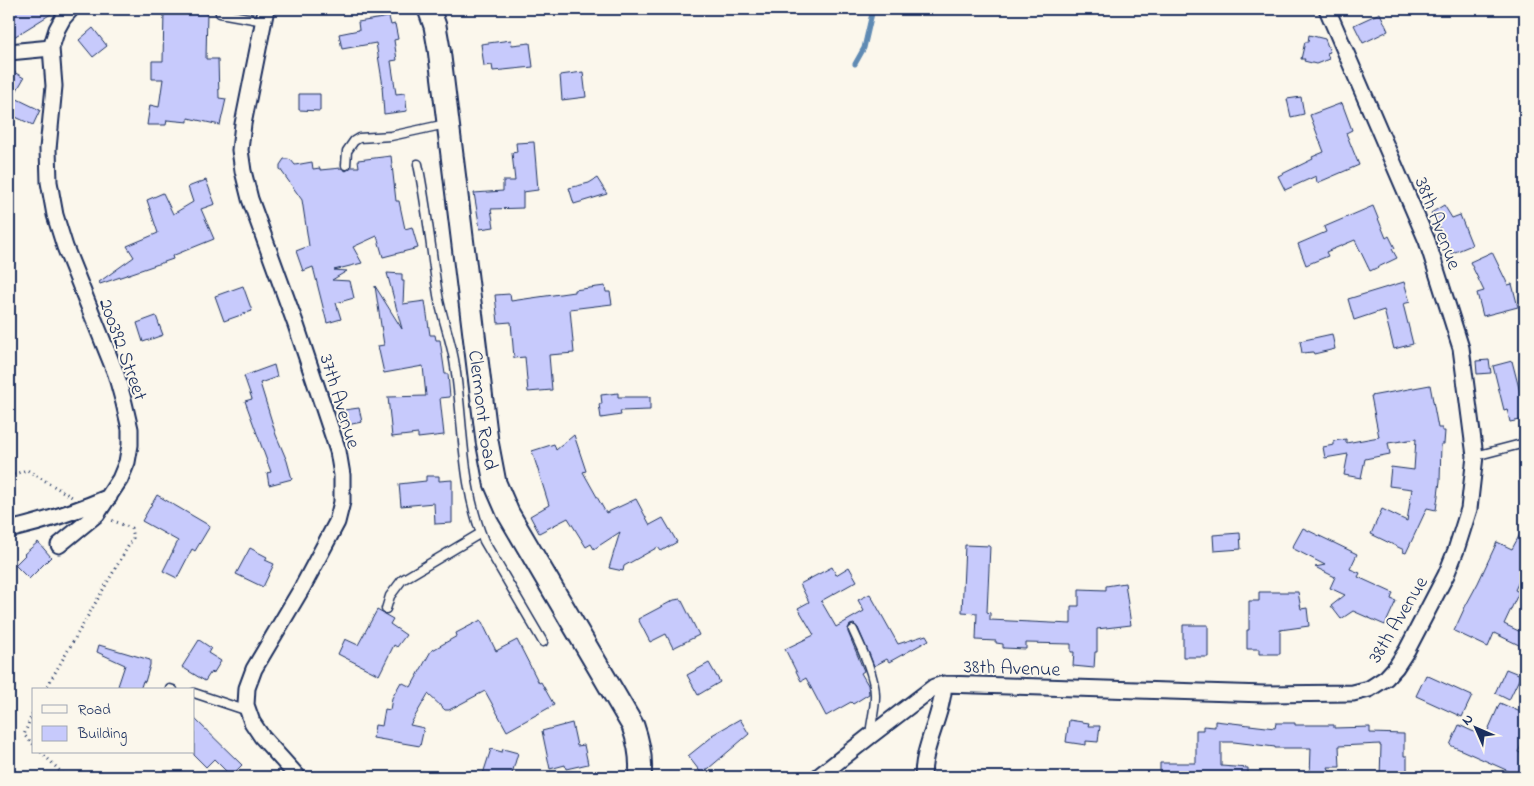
<svg xmlns="http://www.w3.org/2000/svg" width="1534" height="786" viewBox="0 0 1534 786" font-family="'Indie Flower',sans-serif">
<style>
.lines{fill:none;stroke-linecap:round;stroke-linejoin:round}
.stream{stroke:#5f8ab3;stroke-width:5}
.building{fill:#c7cafc;stroke:#1b2f5e}
.lane-casing{stroke:#1b2f5e;stroke-width:11}
.street-casing{stroke:#1b2f5e;stroke-width:19}
.secondary-casing{stroke:#1b2f5e;stroke-width:25}
.path{stroke:#1b2f5e;stroke-width:3;stroke-dasharray:1 4;stroke-linecap:butt}
.lane{stroke:#fbf7ec;stroke-width:8}
.street{stroke:#fbf7ec;stroke-width:15}
.secondary{stroke:#fbf7ec;stroke-width:21}
.labels{text-anchor:middle;stroke-width:4;stroke-linejoin:round;paint-order:stroke}
.street-label{font-size:20px;fill:#1b2f5e;stroke:#fbf7ec}
</style>
<rect width="100%" height="100%" fill="#fbf7ec"/>
<filter id="ink" filterUnits="userSpaceOnUse"><feTurbulence type="fractalNoise" baseFrequency=".02" numOctaves="2"/><feDisplacementMap in="SourceGraphic" scale="10" xChannelSelector="R" yChannelSelector="G"/><feConvolveMatrix kernelMatrix="1 2 1 2 8 2 1 2 1" color-interpolation-filters="sRGB"/></filter>
<g filter="url(#ink)">
<g class="lines">
<path class="stream" d="M855 64 864 48 873 9"/>
</g>
<path class="building" d="M9 9H59L9 40Z
M164 11H207L206 59H218L219 98 226 99 220 125 188 118V122L167 120 166 125H147L150 105 159 107 163 79H152V61H163Z
M1380 13 1388 31 1363 43 1354 25Z
M389 17 391 25 395 24 398 39 394 40 397 60 391 61 396 94 405 93 407 111 384 114 382 86H383L376 43 342 49 339 34 359 30 358 22Z
M93 28 107 46 93 57 79 40Z
M1309 35 1325 39 1330 52 1327 53 1329 59 1316 64 1304 61 1305 59H1301L1305 42H1308Z
M511 40 512 45 530 43 533 67 493 71 492 65 484 66 481 44Z
M9 69 24 78 13 97 40 110 33 125 9 114Z
M583 72 586 97 562 100 560 75Z
M299 94H320V111L299 110Z
M1301 97 1304 114 1291 117 1287 99Z
M1342 103 1352 130 1346 133 1359 165 1317 183 1316 176 1285 190 1278 176 1313 159 1312 157 1324 152 1310 115Z
M534 142 538 190 523 192V208L491 209 494 227 480 229 474 193 503 191V181H515L512 153 517 152 516 143Z
M391 156 396 201H399L405 229 412 227 418 248 383 257 377 236 353 247 362 263 334 270 347 271 332 280 350 281 354 298 336 303 341 319 327 323 313 267 303 271 296 251 309 246 302 200 280 169V165L284 159H288L291 160 295 165 312 162 313 169 320 168V170L341 168 346 171 351 167H359L358 160Z
M597 178 607 194 574 204 569 188 589 183Z
M206 180 215 204 201 209 214 239 172 256 173 259 100 284 99 282 134 257 127 246 158 233 147 200 163 193 173 214 193 202 188 187Z
M1444 205 1452 218 1460 215 1472 245 1450 254 1440 228 1431 213Z
M1373 206 1386 238 1389 236 1395 248 1392 249 1397 258 1370 271 1355 240 1326 252 1328 256 1306 265 1298 244 1326 232 1324 227Z
M1492 252 1508 285 1512 284 1518 307 1483 316 1477 293 1484 291 1470 262Z
M387 273 402 274V281H404L403 304 425 301 430 335H435L436 340H440L445 374H448L450 397 440 398 444 435 418 438V434L392 437 388 397 426 396 423 366 384 373 378 346 384 345 375 286 402 329Z
M1404 282 1410 302 1403 304 1413 344 1394 349 1384 310 1354 320 1348 299Z
M243 286 252 311 224 321 215 296Z
M605 286 606 292H610L612 304 570 309 574 353 549 355 552 390 528 392 525 357 514 358 511 322 498 323 495 295 510 294 511 301 574 292V290Z
M156 316 163 335 143 342 137 323Z
M1332 334 1335 349 1314 354 1313 352 1302 353 1300 341Z
M1489 360 1491 373 1477 374 1476 361Z
M1512 361 1520 392 1525 391V419L1510 422 1507 409 1504 410 1493 366Z
M274 365 277 377 260 383 276 435 287 461 292 479 269 485 267 473 271 472 245 401 252 399 244 376Z
M1430 385 1438 428H1442V431H1445L1444 444H1441L1440 481 1436 510 1427 508 1406 553 1403 552 1404 550 1371 534 1382 509 1407 521 1412 489 1389 486 1391 467 1414 470 1416 439 1388 443 1390 454 1365 459 1361 478 1344 475 1348 454 1325 458 1323 447 1334 445V441L1346 439V443L1379 437 1371 396Z
M618 393V397H650V410L620 411 621 415 601 418 599 404H602L601 395Z
M359 408 362 422 347 425 344 410Z
M574 435 586 471 583 472 606 513 636 499 650 525 663 518 677 542 661 551 658 547 624 566 623 571 609 568 620 532 594 549 591 544 586 547 568 518 539 533 530 516 549 505 532 451 554 444 556 450Z
M426 476H439V481L452 480V523L435 524 434 503 401 506 399 484 426 481Z
M157 495 210 526 195 551 192 549 177 578 163 571 178 541 142 521Z
M1525 525V568L1515 590 1519 592 1504 624 1525 634 1521 646 1494 633 1488 647 1454 631 1465 607 1478 583 1497 542 1512 549Z
M1303 528 1357 554 1350 569 1360 573 1358 577 1393 593 1391 599 1396 601 1385 625 1353 611 1341 619 1331 606 1345 595 1330 588 1335 577 1315 567 1325 565 1292 548Z
M1240 533 1241 549 1214 551 1213 535Z
M38 542 51 557 29 579 15 565 25 555 24 554Z
M965 545 990 546 987 612 990 613V620L1071 624V606H1079V589L1106 590V586L1125 583 1131 625 1097 629V652H1095L1094 668 1073 666 1074 652H1071V644L1026 643V649L1003 648V644L996 643V641L976 640 977 613 962 612Z
M250 548 267 557 265 560 274 564 263 587 236 574Z
M832 567 836 575 849 567 857 581 821 601 836 627 864 611 858 600 870 594 898 644 926 635 929 640 889 662 887 659 874 666 858 628 854 624 850 625 848 629V632L864 671 861 673 868 685 869 694 853 704 851 702 826 716 806 678 801 681 785 649 814 635 798 608 809 602 800 584Z
M1259 592H1298L1301 609 1307 608 1309 626 1280 630V654H1259V649H1247V630H1249V601H1259Z
M681 599 699 635 673 648 666 634 650 642 638 619 674 600Z
M377 610 393 619 390 624 406 635 397 647 394 645 379 675 338 654 345 639 358 645Z
M481 620 496 651 517 640 539 683 541 682 554 705 507 731 485 691 449 710H445L428 694 410 725 424 728 420 746 373 738 375 725 382 726 385 709 390 710 392 698 401 682 411 687 431 651 457 636 456 633Z
M1183 625H1208V657H1183Z
M199 640 211 648 208 653 221 661 213 674 211 672 205 681 182 667Z
M99 645 150 660V665L145 682 143 681 140 690H130L118 686 125 665 97 652Z
M709 663 720 682 698 695 687 675Z
M1506 669 1521 675 1509 700 1495 693Z
M1426 675 1472 696 1462 717 1416 696Z
M1500 703 1525 714V738L1518 752 1525 755V777H1522L1450 745 1459 725 1485 737Z
M194 718 242 765 231 776 214 759 206 767 194 755Z
M740 719 749 734 702 774 688 756 713 736 712 735Z
M1069 720 1089 723 1088 726H1100L1098 742 1086 741V745L1066 742Z
M1215 721 1275 728 1276 723H1295V725H1334V728L1370 727V733L1404 734V756H1407V777H1380L1381 746H1380V744L1339 746 1340 767H1328L1332 777H1310L1311 748H1275V747L1234 742H1221V766L1248 768V777H1160V763H1196V730H1203V726L1215 727Z
M572 723 577 746 584 745 588 764 566 769 565 765 550 769 542 731Z
M491 749 502 752 503 749 518 753 511 777H482Z"/>
<g class="lines">
<defs>
<path id="lane" d="M220 13 264 21
M418 164C427 207 431 251 438 295 442 319 452 342 455 366 464 424 461 486 484 541L543 642
M346 165 347 151 354 141 359 138 391 136 446 124
M1475 456 1525 443
M386 609 390 596 402 580 481 533
M853 630C861 647 876 678 875 697 875 710 871 722 870 736
M170 689 173 690
M194 693 248 711"/>
<path id="street" d="M266 9 243 124 240 150 243 171 250 199 296 325 338 451 342 475V502L337 522 302 588 254 669 247 688 246 705 252 722 262 737 298 777
M9 52 51 48
M9 530C43 522 77 511 109 497
M59 545 97 514 120 479 127 462 130 445V429L124 403 116 374 65 247 55 215 49 182 48 149 54 86 51 48 57 29 63 18 71 9
M818 777 870 736 934 687 944 684 1265 694 1353 693 1369 689 1386 678 1396 667 1407 650 1446 575 1456 550 1469 509 1475 456 1461 348 1427 241 1327 9
M923 777C923 745 942 717 944 684"/>
<g id="secondary">
<path id="s1" d="M429 9 435 26 439 49 487 441 495 483 508 513 633 726C639 743 642 759 640 777"/>
</g>
</defs>
<use href="#lane" class="lane-casing"/>
<use href="#street" class="street-casing"/>
<use href="#secondary" class="secondary-casing"/>
<path class="path" d="M9 476 27 470 72 497
M45 690 133 538 131 528 109 519
M34 709 24 735 34 745
M41 752 66 777"/>
<use href="#lane" class="lane"/>
<use href="#street" class="street"/>
<use href="#secondary" class="secondary"/>
</g>
</g>
<g class="labels">
<g class="street-label">
<text transform="translate(1439 223) rotate(69)" y="7">38th Avenue</text>
<text transform="translate(124 349) rotate(70)" y="7">200392 Street</text>
<text transform="translate(341 401) rotate(73)" y="7">37th Avenue</text>
<text dy="7" stroke="none"><textPath href="#s1" startOffset="405">Clermont Road</textPath></text>
<text transform="translate(1397 619) rotate(-59)" y="7">38th Avenue</text>
<text transform="translate(1012 667) rotate(2)" y="7">38th Avenue</text>
</g>
</g>
<rect width="1534" height="786" fill="none" stroke="#fbf7ec" stroke-width="30"/>
<rect x="15" y="15" width="1504" height="756" fill="none" stroke="#1b2f5e" stroke-width="2" filter="url(#ink)"/>
<rect x="32" y="688" width="162" height="65" fill="#fbf7ec" stroke="#a1a7b3"/>
<rect x="42" y="705" width="25" height="8" fill="#fbf7ec" stroke="#a1a7b3"/>
<text x="78" y="714" font-size="15" fill="#1b2f5e">Road</text>
<rect x="42" y="726" width="25" height="15" fill="#c7cafc" stroke="#a1a7b3"/>
<text x="78" y="738" font-size="15" fill="#1b2f5e">Building</text>
<g transform="translate(1476 728) rotate(315)" stroke="#fbf7ec" stroke-width="4" paint-order="stroke">
<path d="M0-4L9 19L0 12L-9 19Z" fill="#1b2f5e"/>
<text y="-8" font-size="14" font-weight="bold" text-anchor="middle" fill="#1b2f5e">N</text>
</g>
</svg>
